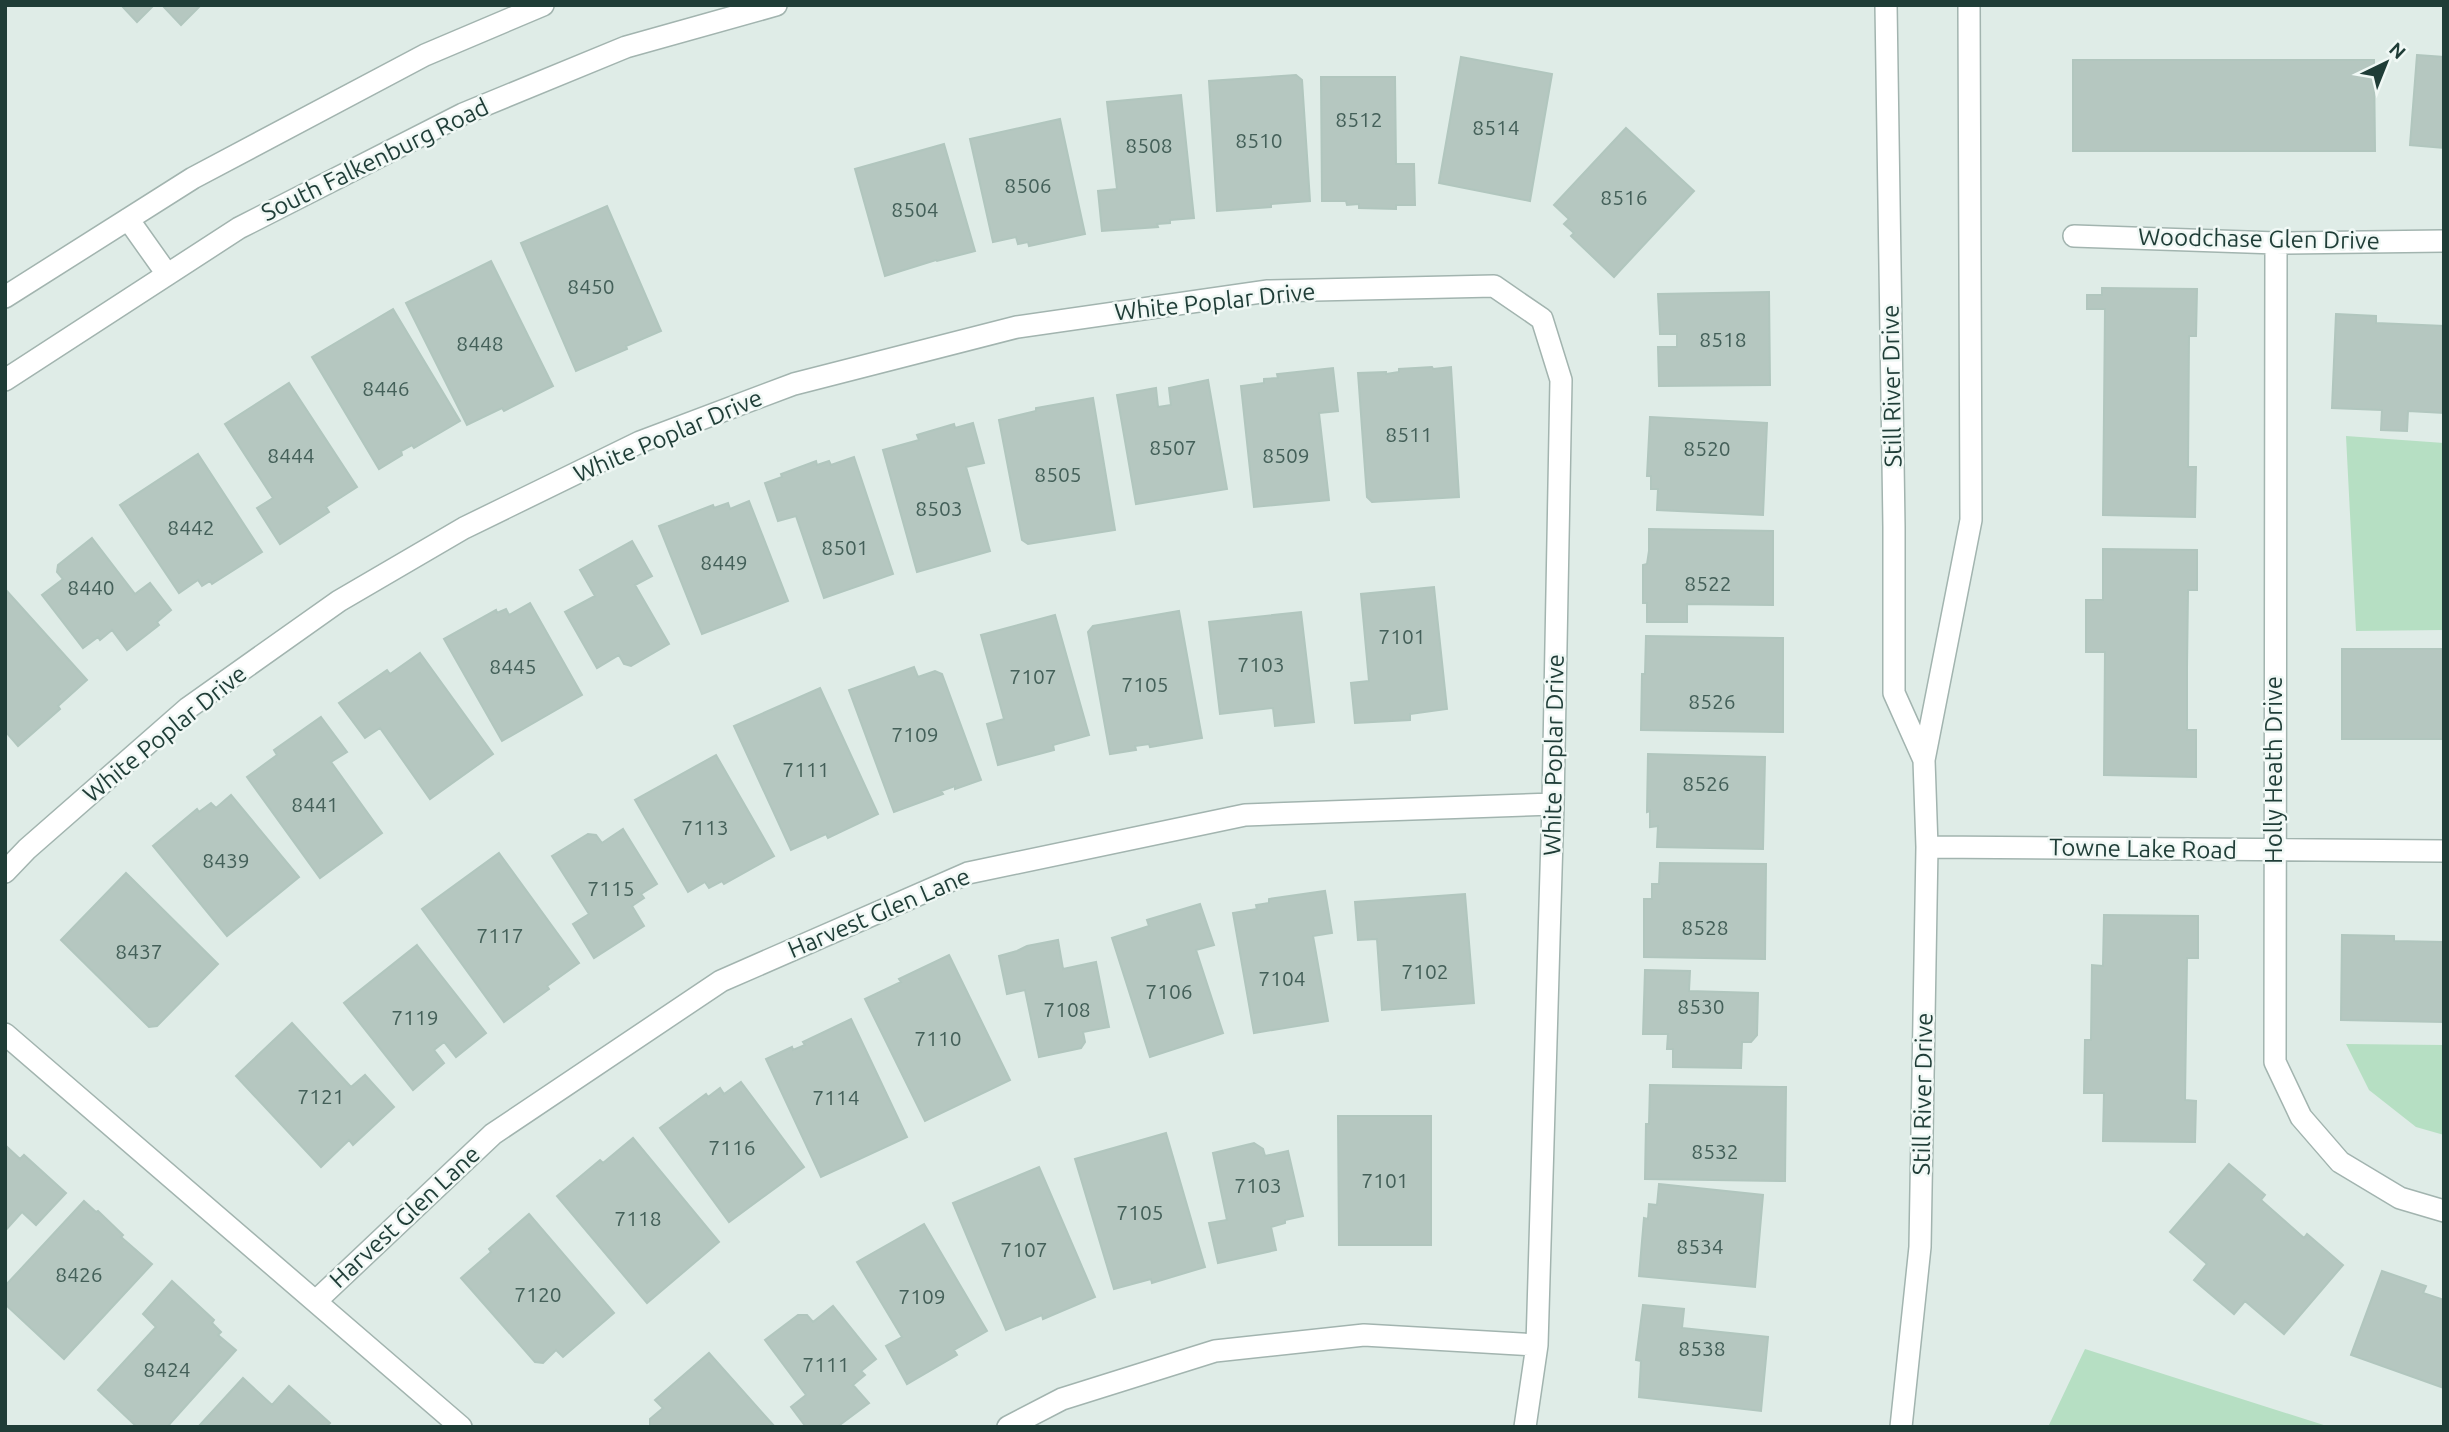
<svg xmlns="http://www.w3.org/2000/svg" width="2449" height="1432" viewBox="0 0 2449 1432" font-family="Ubuntu,sans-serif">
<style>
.green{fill:#b6dfc3}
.building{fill:#b5c7c0;stroke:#b1c6be;stroke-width:2}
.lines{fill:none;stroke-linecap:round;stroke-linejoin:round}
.minor-casing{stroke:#a2b4af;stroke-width:24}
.tertiary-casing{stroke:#a2b4af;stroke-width:24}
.minor{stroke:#fff;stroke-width:21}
.tertiary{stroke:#fff;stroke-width:21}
.labels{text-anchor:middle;stroke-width:5;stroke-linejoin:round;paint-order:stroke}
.number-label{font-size:21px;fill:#446059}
.street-label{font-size:24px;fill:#1f3d37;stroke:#f0f8f5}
</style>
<rect width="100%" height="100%" fill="#dfece7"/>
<path class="green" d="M2346 436 2444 443V630L2356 631Z
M2346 1044 2444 1045V1135L2416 1127 2369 1090Z
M2085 1349 2330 1427H2048Z"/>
<path class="building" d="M121 5H154L137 22Z
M162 5H201L181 25Z
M2417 55 2444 57V148L2410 145Z
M1461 57 1552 74 1530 201 1439 183Z
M2073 60H2374L2375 151H2073Z
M1296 75 1302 80 1310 201 1271 204V207L1217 211 1209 81Z
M1321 77H1395L1396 164H1414L1415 205H1396V209L1359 208V204L1347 205 1346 201H1322Z
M1181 95 1194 218 1170 220V223L1157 224 1158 227 1102 231 1098 191 1117 189 1107 102Z
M1060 119 1085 234 1029 246 1028 242 1018 244 1016 237 993 242 970 139Z
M1626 128 1694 191 1614 277 1571 236 1574 233 1564 224 1569 219 1554 205Z
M944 144 975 251 937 261 936 260 885 276 855 169Z
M607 206 661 331 626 346 627 349 576 371 521 243Z
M491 261 553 386 504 411 502 408 467 425 406 303Z
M2102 288 2197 289 2196 336H2189L2188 467H2196L2195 517 2103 515 2105 309H2087V295H2102Z
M1769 292 1770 385 1659 386 1658 347H1677V334H1660L1658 294Z
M393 309 460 421 414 448 412 445 401 451 402 455 379 469 312 357Z
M2336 314 2376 316V323L2444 326V413L2408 411 2407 431 2381 430 2382 410 2332 408Z
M1432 367 1433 369 1451 367 1459 497 1372 502 1367 497 1358 373 1386 372V374L1399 372V369Z
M1333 368 1338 411 1319 413 1329 500 1254 507 1241 386 1264 383V379L1278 378 1277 374Z
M1208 380 1227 489 1136 504 1117 395 1156 388 1158 407 1171 405 1169 388Z
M289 383 357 487 326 507 329 512 280 544 257 508 273 498 225 424Z
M1093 398 1115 530 1028 544 1022 540 999 420 1036 411V408Z
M1650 417 1767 423 1763 515 1657 510 1658 489H1651V476H1647Z
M973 423 984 463 966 467 990 551 917 572 883 450 919 440 917 435 954 424 955 428Z
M198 454 262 552 212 584 210 581 202 586 198 580 179 593 120 505Z
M854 457 893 574 824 598 796 516 778 521 765 483 782 477 781 474 816 461 817 465 829 461 831 465Z
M749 501 788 601 702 634 659 526 713 505 714 508 728 503 730 509Z
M1649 529 1773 531V605L1687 604V622H1647V603H1643V565L1647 564 1649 551Z
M92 538 135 594 150 583 171 610 157 622 159 625 127 650 112 630 100 640 98 637 83 648 42 595 63 579 57 572 58 565Z
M632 541 652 576 635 585 669 644 631 666 624 664 619 655 597 668 565 612 595 596 580 570Z
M2103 549 2197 550V590H2188L2187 667V730H2196V777L2104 775 2105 652H2086V600H2103Z
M1434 587 1447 709 1410 714V720L1355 723 1351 683 1369 681 1361 594Z
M5 589 87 680 58 706 60 709 18 746 5 731Z
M530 603 582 695 502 741 444 639 496 610 497 613 506 609 509 615Z
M1179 611 1202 738 1150 747 1149 744 1135 746 1136 750 1110 754 1088 632 1093 626Z
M1301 612 1314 722 1275 726 1273 708 1220 714 1209 622Z
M1055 615 1089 735 1053 745 1054 750 998 765 987 724 1004 719 981 635Z
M1646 636 1783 638V732L1641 730 1642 674H1645Z
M2342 649H2444V739H2342Z
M420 653 493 754 430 799 380 728 365 738 339 703 387 670 390 674Z
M914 667 918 677 935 671 942 674 981 780 955 789V786L941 791 943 794 894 812 849 690Z
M820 688 878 814 828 838 826 834 791 850 734 726Z
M321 717 347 752 331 762 382 833 320 878 247 777 277 755 274 750Z
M1648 754 1765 757 1763 849 1657 847 1658 826 1650 827V811L1647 812Z
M716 755 774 856 724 884 722 881 709 888 705 882 688 892 635 800Z
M231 795 299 877 227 936 153 846 197 809 199 812 211 803 216 808Z
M623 829 657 884 641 894 644 898 632 906 644 926 594 958 573 924 589 914 552 856 588 834 596 835 602 843Z
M499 853 579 963 547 986 549 989 504 1022 422 909Z
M1660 863 1766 864 1765 959 1644 957V899H1652V884H1659Z
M126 873 218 964 157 1026 149 1027 61 940Z
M1325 891 1332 933 1313 936 1328 1021 1254 1033 1233 913 1257 909 1256 905 1269 903V899Z
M1465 894 1474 1003 1382 1010 1377 939 1358 940 1355 902Z
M1200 904 1214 945 1196 950 1223 1033 1150 1057 1112 938 1149 926 1147 920Z
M2104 915 2198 916V958H2187L2185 1100 2196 1101 2195 1142 2103 1141 2104 1093H2084L2085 1040H2091L2092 965 2103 966Z
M2342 935 2394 936V941L2444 942V1022L2341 1020Z
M1058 940 1063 969 1096 962 1109 1027 1083 1032 1085 1042 1081 1048 1039 1057 1025 990 1007 994 999 956 1017 951 1027 946Z
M417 945 486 1033 456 1057 444 1042 434 1050 444 1063 413 1090 344 1003Z
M949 955 1010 1080 925 1121 865 999 901 982 899 979Z
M1645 970 1690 971 1689 991 1758 993 1757 1035 1751 1042H1742L1741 1068 1673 1067V1049H1667L1668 1034H1643Z
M851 1019 907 1137 821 1177 766 1059 792 1047 793 1050 805 1045 803 1042Z
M292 1023 351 1087 365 1075 394 1107 353 1145 349 1140 321 1167 236 1076Z
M741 1082 804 1167 729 1222 660 1128 706 1094 708 1097 720 1088 724 1094Z
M1650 1085 1786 1087 1785 1181 1645 1179 1646 1124H1649Z
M1338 1116H1431V1245H1339Z
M1166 1133 1205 1267 1152 1283 1151 1279 1114 1289 1075 1159Z
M633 1138 719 1242 647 1303 557 1196 600 1160 603 1163Z
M1254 1143 1263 1149 1265 1156 1288 1151 1303 1216 1285 1220V1223L1271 1227 1276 1250 1218 1263 1209 1223 1227 1220 1213 1153Z
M5 1145 20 1159 24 1155 66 1193 36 1225 22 1212 5 1231Z
M2229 1164 2265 1195 2261 1200 2304 1238 2307 1234 2343 1265 2284 1334 2245 1301 2234 1314 2194 1280 2207 1264 2170 1232Z
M1039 1167 1095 1297 1043 1319 1042 1315 1006 1330 953 1203Z
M1659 1184 1763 1195 1755 1287 1639 1276 1644 1218 1648 1219 1649 1204 1657 1205Z
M84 1201 96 1212 98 1211 123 1235 121 1237 152 1264 64 1359 5 1304V1286Z
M529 1214 614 1313 563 1357 556 1350 543 1363 535 1362 461 1278 491 1252 489 1249Z
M924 1224 987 1331 954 1350 957 1355 907 1384 886 1346 902 1337 857 1262Z
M2382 1271 2426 1286 2423 1293 2444 1300V1388L2351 1355Z
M172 1281 214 1320 212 1323 221 1332 218 1335 236 1350 167 1427H137L98 1390 156 1327 143 1314Z
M1643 1305 1684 1309 1682 1328 1768 1337 1761 1411 1639 1397 1641 1361 1636 1360Z
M833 1306 876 1359 861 1371 865 1375 853 1385 869 1403 837 1427H806L791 1407 806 1395 765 1340 798 1315H807L813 1322Z
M709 1353 775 1427H650V1419L663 1408 655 1400Z
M243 1378 272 1405 289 1386 330 1423 326 1427H198Z"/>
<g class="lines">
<defs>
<path id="minor" d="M1886 5 1894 527V693L1924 760
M2074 236 2276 243 2444 241
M2276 243 2275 1062 2301 1117 2340 1162 2400 1198 2444 1211
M1927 847 2444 851
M5 872 27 849 188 708 339 601 464 528 640 442 794 384 1017 327 1268 291 1494 286 1542 319 1561 380 1553 804 1537 1345 1525 1427
M5 1034 461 1427
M316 1301 493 1134 721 981 968 873 1245 815 1553 804
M1008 1427 1062 1399 1215 1351 1364 1335 1537 1345
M1901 1427 1920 1247 1927 847 1924 760 1971 520 1969 5"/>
<path id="tertiary" d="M128 219 167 274
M5 297 193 178 425 55 543 5
M5 380 239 228 463 114 626 47 776 5"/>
</defs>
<use href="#minor" class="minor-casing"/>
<use href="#tertiary" class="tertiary-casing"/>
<use href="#minor" class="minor"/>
<use href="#tertiary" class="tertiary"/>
</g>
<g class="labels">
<g class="number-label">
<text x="1359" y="127">8512</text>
<text x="1496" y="135">8514</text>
<text x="1259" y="148">8510</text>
<text x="1149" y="153">8508</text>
<text x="1028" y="193">8506</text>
<text x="1624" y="205">8516</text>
<text x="915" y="217">8504</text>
<text x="591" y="294">8450</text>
<text x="1723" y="347">8518</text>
<text x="480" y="351">8448</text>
<text x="386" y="396">8446</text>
<text x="1409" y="442">8511</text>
<text x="1173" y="455">8507</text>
<text x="1707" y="456">8520</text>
<text x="291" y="463">8444</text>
<text x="1286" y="463">8509</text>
<text x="1058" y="482">8505</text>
<text x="939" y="516">8503</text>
<text x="191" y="535">8442</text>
<text x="845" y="555">8501</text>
<text x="724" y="570">8449</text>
<text x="1708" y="591">8522</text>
<text x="91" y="595">8440</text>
<text x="1402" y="644">7101</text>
<text x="1261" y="672">7103</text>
<text x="513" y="674">8445</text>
<text x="1033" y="684">7107</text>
<text x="1145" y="692">7105</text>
<text x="1712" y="709">8526</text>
<text x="915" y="742">7109</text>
<text x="806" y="777">7111</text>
<text x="1706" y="791">8526</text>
<text x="315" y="812">8441</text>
<text x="705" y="835">7113</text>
<text x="226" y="868">8439</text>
<text x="611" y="896">7115</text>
<text x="1705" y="935">8528</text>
<text x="500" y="943">7117</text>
<text x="139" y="959">8437</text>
<text x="1425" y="979">7102</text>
<text x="1282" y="986">7104</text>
<text x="1169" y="999">7106</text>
<text x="1701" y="1014">8530</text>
<text x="1067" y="1017">7108</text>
<text x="415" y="1025">7119</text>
<text x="938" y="1046">7110</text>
<text x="321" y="1104">7121</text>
<text x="836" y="1105">7114</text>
<text x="732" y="1155">7116</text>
<text x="1715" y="1159">8532</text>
<text x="1385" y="1188">7101</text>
<text x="1258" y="1193">7103</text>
<text x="1140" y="1220">7105</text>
<text x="638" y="1226">7118</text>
<text x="1700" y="1254">8534</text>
<text x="1024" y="1257">7107</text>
<text x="79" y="1282">8426</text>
<text x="538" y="1302">7120</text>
<text x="922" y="1304">7109</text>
<text x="1702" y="1356">8538</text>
<text x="826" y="1372">7111</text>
<text x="167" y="1377">8424</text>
</g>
<g class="street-label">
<text transform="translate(375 160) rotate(-26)" y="8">South Falkenburg Road</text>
<text transform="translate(2259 239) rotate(1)" y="8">Woodchase Glen Drive</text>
<text transform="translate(1215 302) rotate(-6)" y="8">White Poplar Drive</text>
<text transform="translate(1892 386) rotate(-91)" y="8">Still River Drive</text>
<text transform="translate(668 436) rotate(-23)" y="8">White Poplar Drive</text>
<text transform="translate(165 734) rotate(-39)" y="8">White Poplar Drive</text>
<text transform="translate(1554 755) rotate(-89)" y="8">White Poplar Drive</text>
<text transform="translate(2274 770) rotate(-90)" y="8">Holly Heath Drive</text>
<text transform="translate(2143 849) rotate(1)" y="8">Towne Lake Road</text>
<text transform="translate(879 913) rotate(-23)" y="8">Harvest Glen Lane</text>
<text transform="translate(1923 1094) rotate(-89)" y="8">Still River Drive</text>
<text transform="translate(405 1217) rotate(-43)" y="8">Harvest Glen Lane</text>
</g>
</g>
<rect width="2449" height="1432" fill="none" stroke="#1f3d37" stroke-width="14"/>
<g transform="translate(2386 63) rotate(43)" stroke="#f0f8f5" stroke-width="5" paint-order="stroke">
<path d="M0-5L12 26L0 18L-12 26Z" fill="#1f3d37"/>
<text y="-10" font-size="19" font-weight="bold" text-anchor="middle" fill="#1f3d37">N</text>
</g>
</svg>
